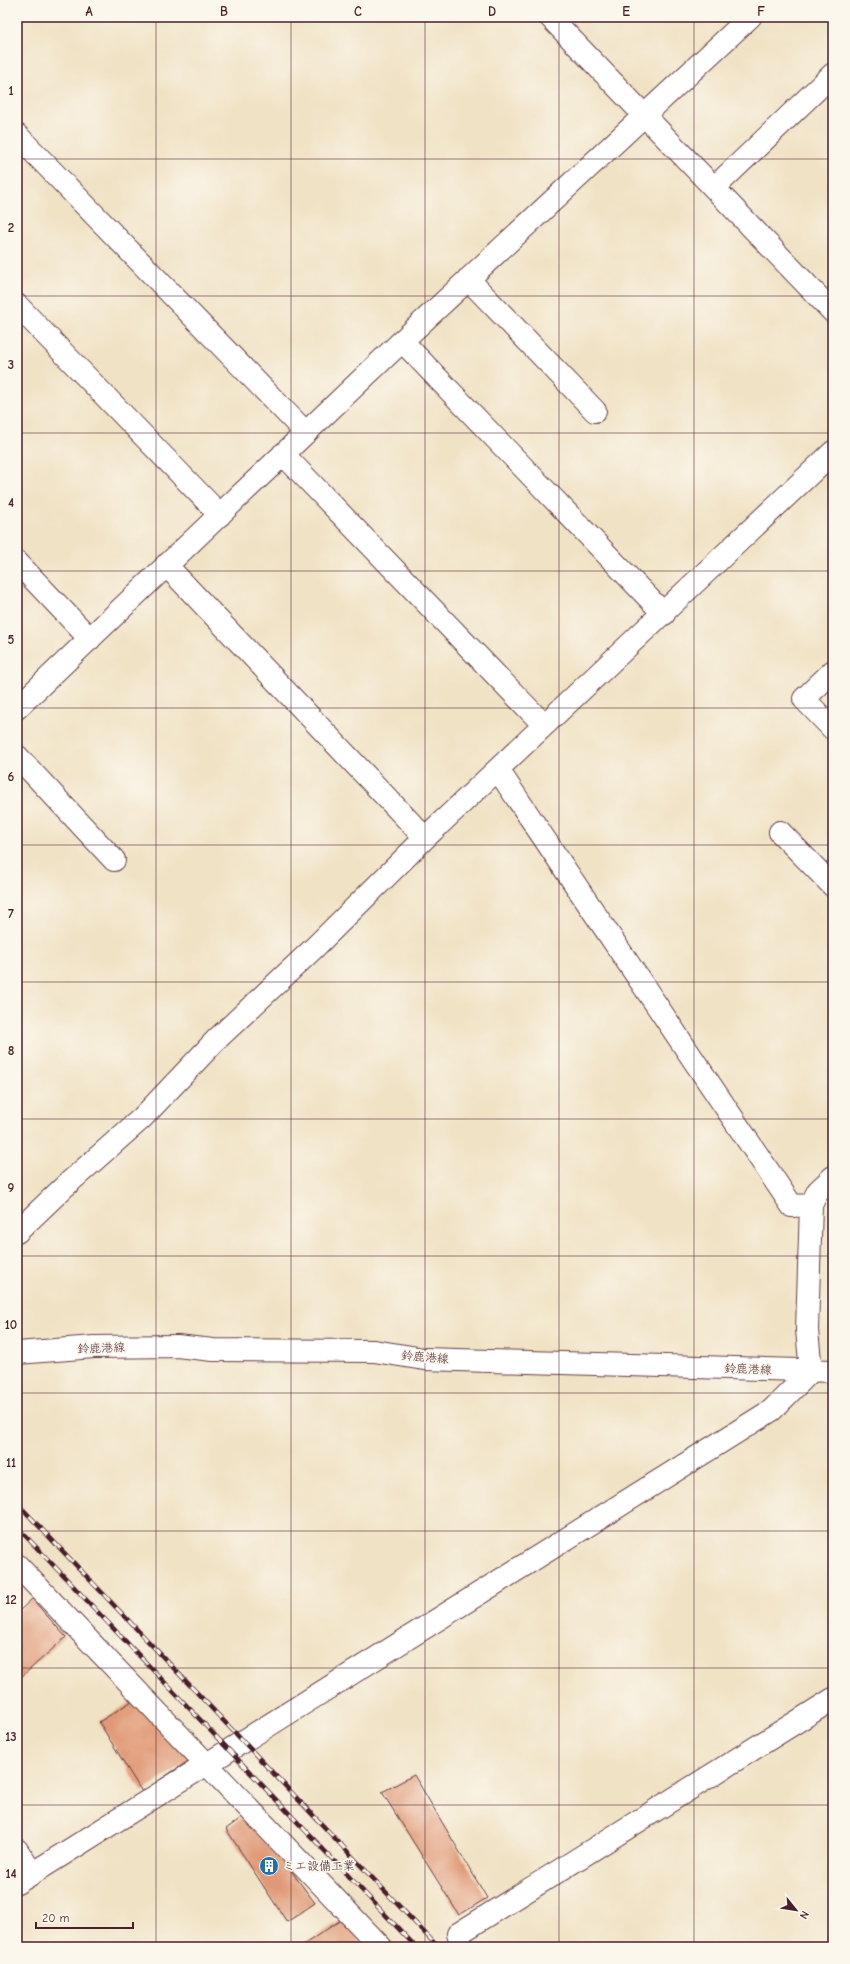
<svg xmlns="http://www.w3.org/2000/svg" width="850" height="1964" viewBox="0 0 850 1964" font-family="'Comic Neue','Klee One',sans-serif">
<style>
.building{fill:#e09976}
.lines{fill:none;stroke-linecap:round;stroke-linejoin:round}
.minor-casing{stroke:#633c42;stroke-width:24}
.major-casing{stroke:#633c42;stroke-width:24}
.minor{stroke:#fff;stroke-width:22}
.major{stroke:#fff;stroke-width:22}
.rail-casing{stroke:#4a1f2b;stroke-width:4.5}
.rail{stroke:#fbf7ec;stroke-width:3;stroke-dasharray:9;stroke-linecap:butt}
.grid{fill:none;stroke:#4a1f2b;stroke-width:1;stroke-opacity:0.55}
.labels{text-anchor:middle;stroke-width:3.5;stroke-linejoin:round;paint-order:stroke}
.street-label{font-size:12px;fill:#4a1f2b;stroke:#fbf7ec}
.poi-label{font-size:12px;fill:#4a1f2b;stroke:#fbf7ec;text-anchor:start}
.neatline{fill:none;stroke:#4a1f2b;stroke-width:1.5}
.grid-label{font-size:13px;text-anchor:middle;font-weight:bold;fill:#4a1f2b}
</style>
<rect width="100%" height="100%" fill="#fbf7ec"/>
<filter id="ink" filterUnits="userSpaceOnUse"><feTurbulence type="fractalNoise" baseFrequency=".025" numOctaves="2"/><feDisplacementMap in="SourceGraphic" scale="8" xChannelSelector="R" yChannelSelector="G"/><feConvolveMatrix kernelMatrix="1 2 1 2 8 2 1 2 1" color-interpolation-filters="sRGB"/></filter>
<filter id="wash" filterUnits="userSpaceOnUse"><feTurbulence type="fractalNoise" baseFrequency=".012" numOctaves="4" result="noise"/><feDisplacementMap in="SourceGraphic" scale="16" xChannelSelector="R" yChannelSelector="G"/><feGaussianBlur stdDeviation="0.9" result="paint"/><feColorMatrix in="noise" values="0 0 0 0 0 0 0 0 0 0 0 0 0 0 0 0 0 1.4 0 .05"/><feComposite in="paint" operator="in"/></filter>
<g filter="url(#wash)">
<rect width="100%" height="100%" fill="#f0e2c5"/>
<g id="blocks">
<path class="building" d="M32 1599 66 1637 20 1678 17 1675V1613Z
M140 1696 169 1740 177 1735 191 1759 142 1792 99 1722Z
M414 1775 487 1898 459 1915 382 1792Z
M248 1813 315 1903 287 1922 226 1829Z
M344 1918 364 1947H304L303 1945Z"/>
</g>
</g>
<g filter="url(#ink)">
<use href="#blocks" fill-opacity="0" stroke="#633c42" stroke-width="1"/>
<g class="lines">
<defs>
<path id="minor" d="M550 17 833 312
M17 135 306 433
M714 188 833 74
M468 279 595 411
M17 305 220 515
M402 341 664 614
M283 454 544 725
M17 562 90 639
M166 565 425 838
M833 671 804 699 833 729
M17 708 402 341 750 17
M17 756 114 860
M780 832 833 886
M811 1205 818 1191 833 1177
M17 1232 64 1187 142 1118 216 1040 313 949 425 838 833 452
M17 1565 381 1947
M17 1850 32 1873
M17 1883 772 1410 811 1371 807 1330 811 1205 792 1206 498 770
M458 1934 833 1699"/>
<path id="major" d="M17 1353 94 1347 177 1346 213 1350 374 1351 424 1359 833 1371"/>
</defs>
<use href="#minor" class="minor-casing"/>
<use href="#major" class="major-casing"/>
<use href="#minor" class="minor"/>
<use href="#major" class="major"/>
<defs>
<path id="rail" d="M17 1503 438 1947
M17 1527 416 1947"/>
</defs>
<use href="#rail" class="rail-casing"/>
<use href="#rail" class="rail"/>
</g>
</g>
<path class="grid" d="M156 17V1947M291 17V1947M425 17V1947M559 17V1947M694 17V1947M17 159H833M17 296H833M17 433H833M17 571H833M17 708H833M17 845H833M17 982H833M17 1119H833M17 1256H833M17 1393H833M17 1531H833M17 1668H833M17 1805H833"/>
<defs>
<symbol id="building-disc" viewBox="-11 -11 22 22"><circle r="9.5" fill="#1f6fb2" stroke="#fbf7ec"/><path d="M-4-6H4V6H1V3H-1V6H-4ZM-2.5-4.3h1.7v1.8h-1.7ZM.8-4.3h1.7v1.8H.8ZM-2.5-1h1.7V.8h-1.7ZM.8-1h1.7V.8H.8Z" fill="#fff"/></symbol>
</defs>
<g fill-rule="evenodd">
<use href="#building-disc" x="258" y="1855" width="22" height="22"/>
</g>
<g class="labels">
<g class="street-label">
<text transform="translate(101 1348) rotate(-2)" y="4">鈴鹿港線</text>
<text transform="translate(425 1357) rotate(5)" y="4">鈴鹿港線</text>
<text transform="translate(748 1369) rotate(2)" y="4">鈴鹿港線</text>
</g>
<g class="poi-label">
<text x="283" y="1870">ミエ設備工業</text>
</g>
</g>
<rect width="850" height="1964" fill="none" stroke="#fbf7ec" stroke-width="44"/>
<g transform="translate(796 1910) rotate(120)" stroke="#fbf7ec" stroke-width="3" paint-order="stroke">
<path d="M0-3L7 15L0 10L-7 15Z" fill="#4a1f2b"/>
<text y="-6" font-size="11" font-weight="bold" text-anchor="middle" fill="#4a1f2b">N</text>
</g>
<path d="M36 1922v6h97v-6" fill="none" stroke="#4a1f2b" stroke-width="2"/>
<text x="42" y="1922" font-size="12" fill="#4a1f2b" stroke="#fbf7ec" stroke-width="3" paint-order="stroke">20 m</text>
<rect x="22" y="22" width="806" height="1920" class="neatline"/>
<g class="grid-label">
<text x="89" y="16">A</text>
<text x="224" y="16">B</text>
<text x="358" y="16">C</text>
<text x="492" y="16">D</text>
<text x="626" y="16">E</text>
<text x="761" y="16">F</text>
<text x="11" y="95">1</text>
<text x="11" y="232">2</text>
<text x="11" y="369">3</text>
<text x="11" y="507">4</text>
<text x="11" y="644">5</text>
<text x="11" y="781">6</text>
<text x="11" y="918">7</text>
<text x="11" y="1055">8</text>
<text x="11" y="1192">9</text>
<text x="11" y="1329">10</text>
<text x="11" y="1467">11</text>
<text x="11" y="1604">12</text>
<text x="11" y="1741">13</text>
<text x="11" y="1878">14</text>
</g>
</svg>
